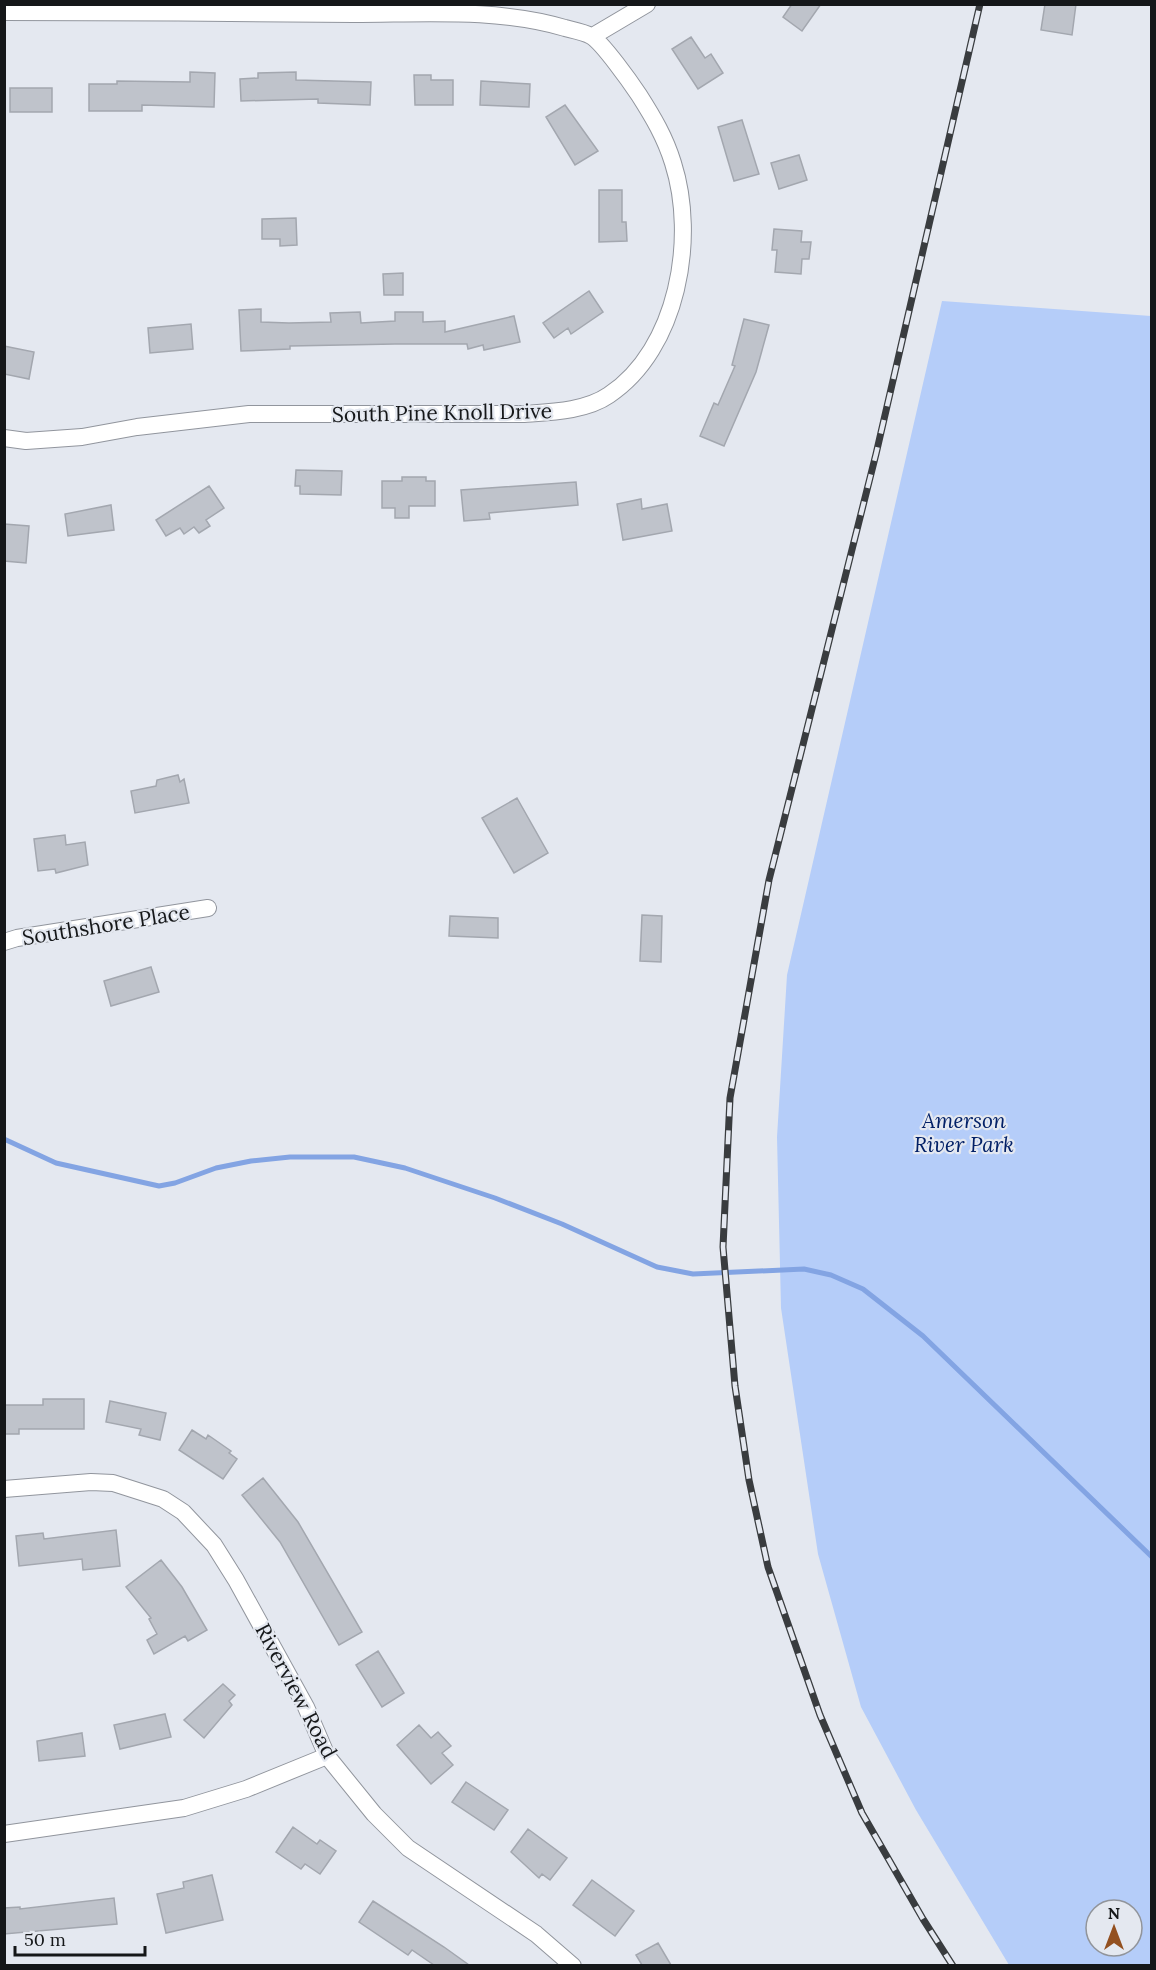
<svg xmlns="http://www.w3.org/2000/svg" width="1156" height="1970" viewBox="0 0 1156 1970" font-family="Lora,serif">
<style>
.green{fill:#b5cdf9;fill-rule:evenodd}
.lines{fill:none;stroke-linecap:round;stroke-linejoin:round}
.stream{stroke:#83a4e3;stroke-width:5}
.building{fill:#bfc3cb;stroke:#a3a7af;stroke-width:1.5}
.street-casing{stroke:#91959d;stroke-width:18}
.street{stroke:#fff;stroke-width:16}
.rail-casing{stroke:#393c3f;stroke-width:7}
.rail{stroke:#e4e8f0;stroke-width:4.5;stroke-dasharray:14;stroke-linecap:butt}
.labels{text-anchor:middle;stroke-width:4.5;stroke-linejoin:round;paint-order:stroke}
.street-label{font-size:21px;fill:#151719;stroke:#e4e8f0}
.park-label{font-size:21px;font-style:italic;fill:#022067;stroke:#e4e8f0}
</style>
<rect width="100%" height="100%" fill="#e4e8f0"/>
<path class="green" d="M942 301 1151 316V1965H1009L916 1810 861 1707 818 1554 781 1308 777 1137 787 975ZM1096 1910H1132V1946H1096Z"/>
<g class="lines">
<path class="stream" d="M4 1139 56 1163 159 1186 175 1183 216 1168 251 1161 290 1157H354L405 1168 495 1198 562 1224 657 1267 693 1274 804 1269 831 1275 863 1289 923 1336 1152 1557"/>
</g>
<path class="building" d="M792 4H821L802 31 783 17Z
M1045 4H1076L1072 35 1041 30Z
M691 37 705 58 711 54 723 73 698 89 672 49Z
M190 72 215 73 214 107 142 105V111H89V84H117V81L190 82Z
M296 72V80L371 82 370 105 318 103V99L241 101 240 79 258 78V73Z
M414 75H431V80H453V105H415Z
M481 81 530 84 529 107 480 105Z
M10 88H52V112H10Z
M565 105 598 151 575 165 546 117Z
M742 120 759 174 734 181 718 127Z
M799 155 807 180 779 189 771 163Z
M599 190H622V222H626L627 241 599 242Z
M296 218 297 245 280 246V239H262V219Z
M774 229 802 231 801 242H811L809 259H802L801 274 775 272 777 250H772Z
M403 273V295H384L383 274Z
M589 291 603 312 571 334 568 328 554 338 543 323Z
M261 309V322L289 323 331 322 330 313 360 312 361 323 395 321V312H423V322L445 321V332L514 316 520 342 484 350 483 345 468 349 467 344H395L290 346V349L241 351 239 310Z
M744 319 769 325 756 372 724 446 700 436 714 403 718 405 735 366 732 365Z
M191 324 193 349 150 353 148 328Z
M4 346 34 352 29 379 4 374Z
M296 470 342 471 341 495 300 494V486H295Z
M402 477H426V481H435V506H409V518H395V508H382V481H402Z
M576 482 578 505 489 513 490 519 464 521 461 490Z
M209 486 224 508 206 520 210 526 199 533 194 527 184 534 180 528 166 536 156 520Z
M641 499 642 509 667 504 672 531 623 540 617 504Z
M111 505 114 530 68 536 65 514Z
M4 524 29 526 26 563 4 561Z
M178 775 180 782 184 779 189 803 135 813 131 791 156 786 157 780Z
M517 798 548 853 514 873 482 818Z
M65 835 66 845 85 842 88 865 56 873 55 869 38 871 34 839Z
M642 915 662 916 661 962 640 961Z
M450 916 498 918V938L449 936Z
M151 967 159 992 111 1006 104 981Z
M43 1399H84V1429H19V1434H4V1405H43Z
M110 1401 166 1413 160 1440 139 1435 141 1429 106 1422Z
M192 1430 206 1439 208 1435 231 1451 229 1453 237 1459 223 1479 179 1450Z
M263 1478 298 1522 362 1632 339 1645 280 1542 242 1495Z
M116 1530 120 1566 83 1570 82 1559 19 1566 16 1536 43 1533 44 1539Z
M161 1560 182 1587 207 1630 188 1641 185 1636 154 1654 147 1640 157 1634 149 1619 151 1618 126 1587Z
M378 1651 404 1693 382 1707 356 1665Z
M223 1684 235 1695 229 1701 232 1705 204 1738 184 1720Z
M165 1714 171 1737 120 1749 114 1725Z
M419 1725 431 1738 438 1732 451 1746 442 1753 453 1765 431 1784 397 1745Z
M82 1733 85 1756 39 1761 37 1741Z
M466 1782 508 1810 494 1830 452 1802Z
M293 1827 317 1844 320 1840 336 1851 320 1874 305 1864 301 1869 276 1852Z
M528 1829 567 1858 550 1880 542 1874 539 1878 511 1852Z
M212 1875 223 1920 166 1933 157 1894 184 1888 183 1882Z
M592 1880 634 1911 615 1936 573 1905Z
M114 1898 117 1924 4 1934V1908L20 1907V1909Z
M373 1901 444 1947 469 1965H434L412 1950 408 1955 359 1922Z
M658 1943 671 1965H642L636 1955Z"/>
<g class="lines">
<defs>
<path id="street" d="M4 12C121 12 237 13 354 14 423 14 498 8 565 28 573 30 584 32 591 36 602 42 631 83 639 95 653 117 665 137 673 163 697 238 678 349 609 395 586 411 551 412 524 414H249L137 427 82 437 26 441 4 438
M593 36 647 4
M4 942 17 938 208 908
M4 1489 91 1482 113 1483 163 1499 183 1512 214 1545 236 1580 306 1707 327 1756 374 1814 408 1848 536 1934 573 1966
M4 1834 184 1808 246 1789 327 1756"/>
</defs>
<use href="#street" class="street-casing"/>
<use href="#street" class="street"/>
<defs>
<path id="rail" d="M953 1966 923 1919 862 1813 820 1715 768 1567 749 1480 735 1386 723 1247 730 1098 769 880 876 454 980 4"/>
</defs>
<use href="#rail" class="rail-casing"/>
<use href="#rail" class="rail"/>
</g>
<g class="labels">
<g class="street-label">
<text transform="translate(442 413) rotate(-1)" y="7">South Pine Knoll Drive</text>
<text transform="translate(106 925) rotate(-9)" y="7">Southshore Place</text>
<text transform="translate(296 1691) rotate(62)" y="7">Riverview Road</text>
</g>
<g class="park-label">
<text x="964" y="1128">Amerson<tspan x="964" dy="24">River Park</tspan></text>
</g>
</g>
<rect width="1156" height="1970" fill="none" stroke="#151719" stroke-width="12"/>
<g transform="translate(1114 1928)"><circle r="28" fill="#e4e8f0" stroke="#91949a" stroke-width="1.5"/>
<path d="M0-4.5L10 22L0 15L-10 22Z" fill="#935020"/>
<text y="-9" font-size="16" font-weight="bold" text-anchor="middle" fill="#151719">N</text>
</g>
<path d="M15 1946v9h130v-9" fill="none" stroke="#151719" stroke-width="3"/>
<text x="24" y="1946" font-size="18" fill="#151719" stroke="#e4e8f0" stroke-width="4.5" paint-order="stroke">50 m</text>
</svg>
